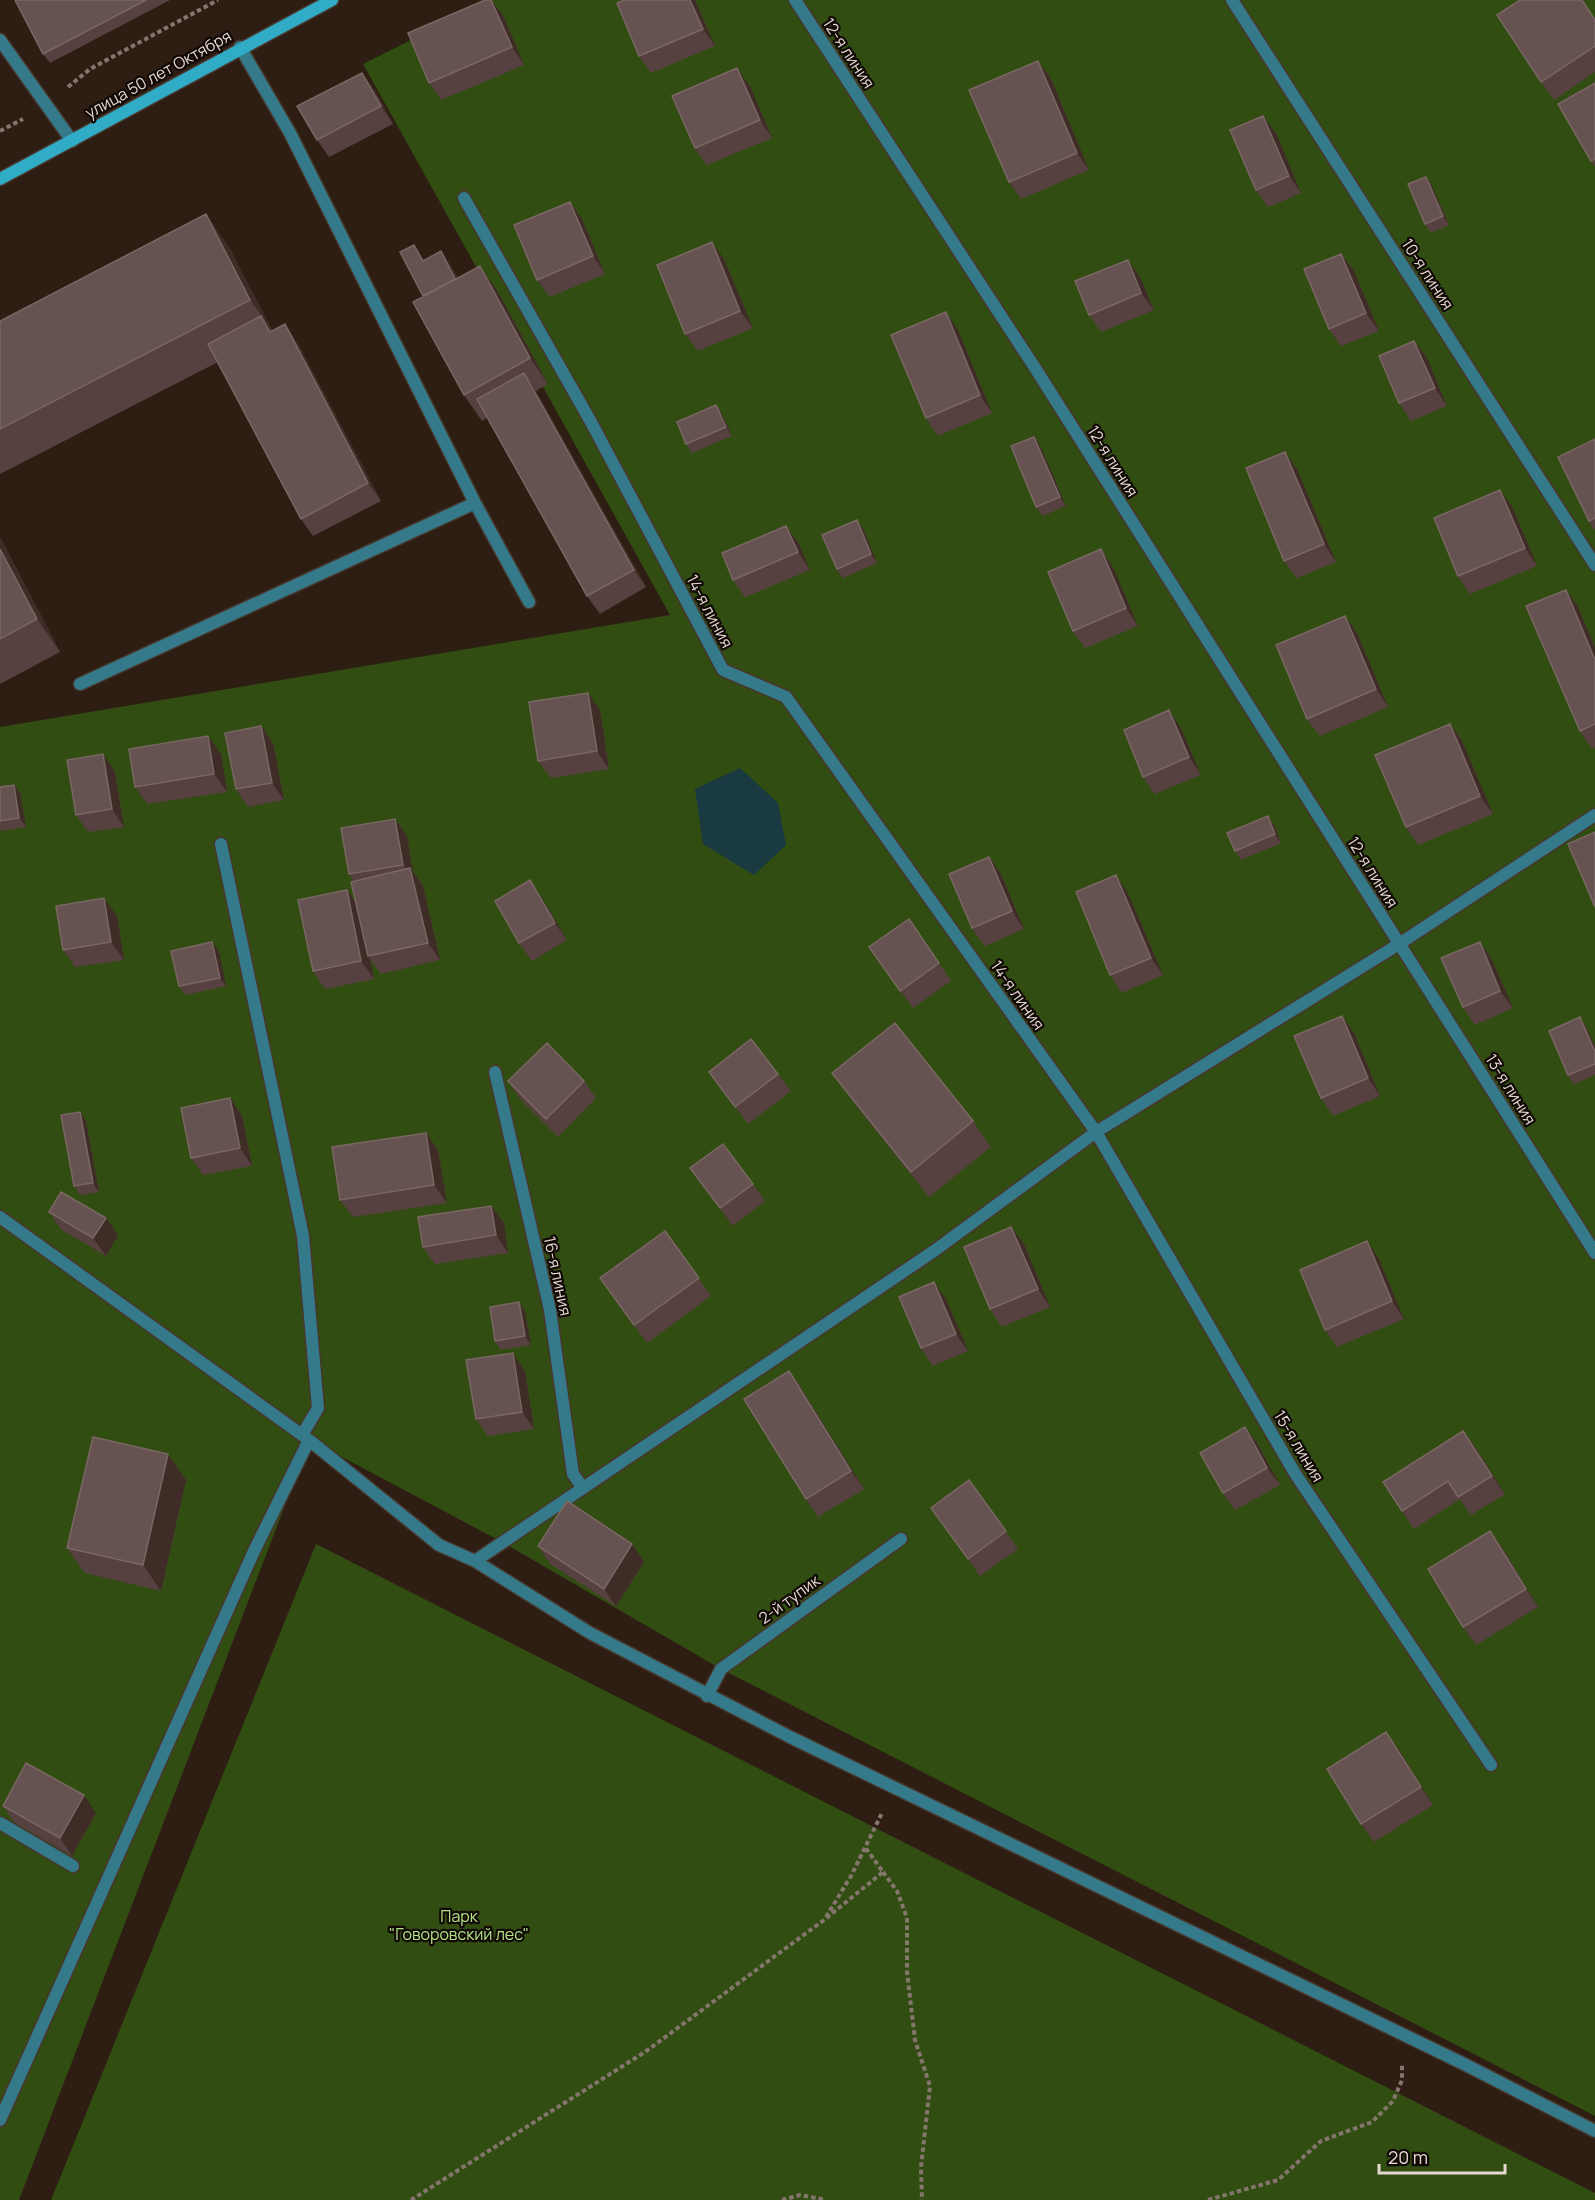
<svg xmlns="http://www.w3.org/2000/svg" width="1595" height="2200" viewBox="0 0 1595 2200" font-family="Manrope,sans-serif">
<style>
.green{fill:#314d12}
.water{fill:#193a41}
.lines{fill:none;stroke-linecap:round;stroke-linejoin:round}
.lane-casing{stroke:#47372d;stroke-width:15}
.secondary-casing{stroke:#47372d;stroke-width:15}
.path{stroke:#85766d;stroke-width:4;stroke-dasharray:4.5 3;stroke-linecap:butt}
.lane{stroke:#357a8a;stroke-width:12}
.secondary{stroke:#31acc6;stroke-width:12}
.wall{fill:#574140}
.shaded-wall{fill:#402c27}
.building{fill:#665250;stroke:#7a6764;stroke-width:1.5}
.labels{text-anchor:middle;stroke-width:4.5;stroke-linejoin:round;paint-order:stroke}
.street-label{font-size:16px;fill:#e4d8d1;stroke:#110905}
.park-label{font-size:16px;fill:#b1e286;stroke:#110905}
</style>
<rect width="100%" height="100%" fill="#2e1d12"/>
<path class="green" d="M491 0H1595V2116L721 1669 502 1542 310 1440 19 2200H0V727L670 615 363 64Z
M316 1544 1595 2193V2200H51Z"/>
<path class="water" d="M740 768 778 803 786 845 754 875 703 844 695 789Z"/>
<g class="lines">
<defs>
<path id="lane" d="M795 0 1037 371 1595 1253
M1232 0 1595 565
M0 40 72 141
M240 47 290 133 475 503 529 602
M464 198 591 422 723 670 786 697 1096 1132 1296 1475 1491 1765
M80 684 475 503
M221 844 303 1236 318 1408 302 1435
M495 1072 550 1310 573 1474 583 1488
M0 1217 309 1440 439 1545 475 1561 590 1633 790 1737 1464 2064 1595 2131
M475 1561 934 1251 1096 1132 1399 944 1595 815
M707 1696 721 1669 901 1539
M0 1823 73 1866
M0 2120 254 1551 309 1440"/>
<path id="secondary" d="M0 179 332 0"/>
</defs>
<use href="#lane" class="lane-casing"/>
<use href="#secondary" class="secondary-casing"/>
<path class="path" d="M68 87 90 69 218 0
M0 131 23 119
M883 1872 897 1891 907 1918V1972L915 2040 930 2086 921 2167 922 2200
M826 1917 851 1876 882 1813
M411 2200 645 2052 824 1920 883 1872 865 1847
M782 2200 800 2195 826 2200
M1208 2200 1278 2180 1321 2141 1372 2122 1393 2101 1402 2080V2065"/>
<use href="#lane" class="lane"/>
<use href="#secondary" class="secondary"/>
</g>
<path class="wall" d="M15 0H170L50 63 43 54Z
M695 0 715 46 651 73 639 56Z
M503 15 524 65 441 100 429 83Z
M1595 18V72L1554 100 1541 82Z
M1038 61 1051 79 1089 170 1021 199 1009 182Z
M737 68 750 86 772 138 707 165 695 148Z
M1595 83V167L1591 161Z
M375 90 393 124 329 157 317 140Z
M1276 133 1301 193 1268 207 1256 190Z
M1426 177 1432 186 1449 225 1431 233 1425 224Z
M582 219 605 274 550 297 537 280Z
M229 247 272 331 297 342 381 501 313 536 301 519 218 362 0 474V321Z
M1341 254 1354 271 1379 331 1341 346 1329 329Z
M724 259 753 328 698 351 685 334Z
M425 260 453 269 458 278 480 266 498 292 548 384 536 391 646 587 600 614 587 596 487 418 482 421 464 395 423 296Z
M1140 277 1154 310 1101 332 1089 315Z
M946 312 958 330 992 413 938 436 926 418Z
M1427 358 1447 406 1411 421 1399 403Z
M716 405 722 414 732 436 692 453 686 444Z
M1595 439V530L1589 521Z
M1040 445 1066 506 1043 516 1036 507Z
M1297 469 1336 562 1297 578 1284 561Z
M1513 508 1537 566 1470 594 1458 576Z
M857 520 863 529 877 563 843 578 837 569Z
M786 526 799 544 810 570 745 597 733 580Z
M0 537 60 652 0 684Z
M1101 549 1113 567 1138 626 1085 648 1073 631Z
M1566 590 1578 607 1595 648V747L1592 749 1580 731Z
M1357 633 1388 707 1320 736 1307 719Z
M600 710 609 769 551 778 538 761Z
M1450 724 1462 741 1493 814 1418 845 1406 827Z
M261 726 273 743 284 800 248 807 236 789Z
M1181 728 1201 775 1155 794 1143 777Z
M208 736 221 754 227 792 147 804 135 787Z
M103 754 115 772 124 827 88 832 76 815Z
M0 787 20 793 26 827 0 831Z
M1268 816 1274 825 1281 843 1241 860 1235 851Z
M407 836 413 872 423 886 440 960 381 974 369 958 374 979 325 989 313 971 356 903 354 881 349 874Z
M989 857 1001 874 1024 929 985 946 972 928Z
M1128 893 1163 975 1122 993 1110 975Z
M542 898 567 940 532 961 519 943Z
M117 916 124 960 75 967 63 950Z
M909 919 951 981 913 1008 869 947Z
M1480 942 1492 960 1513 1008 1475 1025 1463 1007Z
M219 951 226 986 185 995 179 986Z
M1342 1016 1354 1033 1380 1096 1333 1116 1321 1098Z
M1586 1026 1595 1047V1075L1574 1084 1568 1075Z
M709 1072 778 1074 791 1091 748 1124Z
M832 1073 973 1121 991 1147 929 1197 851 1099Z
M508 1081H584L596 1098 558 1137 520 1099Z
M230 1098 242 1116 252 1166 203 1175 191 1158Z
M80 1112 86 1121 99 1192 80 1195 74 1186Z
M426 1133 438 1150 447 1203 353 1217 340 1200Z
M690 1168 753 1184 765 1201 733 1226Z
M491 1206 504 1223 508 1253 435 1264 423 1247Z
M49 1212 118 1235 106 1256 62 1230Z
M665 1231 711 1296 647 1343 600 1278Z
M1024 1244 1050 1307 1002 1327 990 1309Z
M1379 1259 1404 1319 1337 1347 1325 1330Z
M946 1299 968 1351 933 1366 921 1348Z
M519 1302 525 1311 531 1345 501 1350 495 1341Z
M525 1371 534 1429 488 1436 476 1419Z
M789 1371 801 1388 864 1489 818 1517 806 1499Z
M1245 1427 1258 1445 1280 1485 1235 1510 1223 1493Z
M1476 1448 1505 1494 1471 1515 1460 1499 1414 1529 1402 1511Z
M168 1454 186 1480 161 1591 85 1573 67 1548Z
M969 1480 1018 1549 980 1576 931 1508Z
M632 1544 644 1562 616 1606 550 1564 538 1546Z
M1503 1549 1538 1607 1476 1645 1463 1627Z
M1399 1750 1433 1805 1374 1842 1361 1824Z
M3 1806 96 1813 72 1856 15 1823Z"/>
<path class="shaded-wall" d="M491 0 503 15 524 65 512 47Z
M690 0H695L715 46 703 29Z
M1038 61 1051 79 1089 170 1077 153Z
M737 68 750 86 772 138 760 120Z
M362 73 375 90 393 124 381 106Z
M1263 116 1276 133 1301 193 1289 176Z
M1426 177 1432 186 1449 225 1443 216Z
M570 202 582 219 605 274 593 256Z
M206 214 229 247 274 333 250 300Z
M712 242 724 259 753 328 740 311Z
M441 251 453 269 472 305 460 288Z
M1341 254 1354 271 1379 331 1366 313Z
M1128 260 1140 277 1154 310 1141 293Z
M480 266 498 292 548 384 530 358Z
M946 312 958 330 992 413 980 395Z
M261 316 274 333 270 332Z
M285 324 297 342 381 501 368 483Z
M1414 341 1427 358 1447 406 1435 388Z
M524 373 536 391 646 587 634 570Z
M716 405 722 414 732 436 726 427Z
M1034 437 1040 445 1066 506 1060 497Z
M1285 452 1297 469 1336 562 1324 544Z
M1500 490 1513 508 1537 566 1525 548Z
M857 520 863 529 877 563 871 554Z
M786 526 799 544 810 570 798 552Z
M0 537 60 652 37 619 0 549Z
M1101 549 1113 567 1138 626 1126 608Z
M1566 590 1578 607 1595 648V660Z
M1345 616 1357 633 1388 707 1376 689Z
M588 693 600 710 609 769 597 751Z
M1169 710 1181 728 1201 775 1189 757Z
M1450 724 1462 741 1493 814 1480 796Z
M261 726 273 743 284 800 272 783Z
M208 736 221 754 227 792 214 774Z
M103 754 115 772 124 827 112 809Z
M14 785 20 793 26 827 19 818Z
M1268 816 1274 825 1281 843 1275 834Z
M395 819 407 836 413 872 423 886 440 960 428 943 413 879 403 865Z
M989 857 1001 874 1024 929 1012 911Z
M1116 875 1128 893 1163 975 1151 958Z
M530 880 542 898 567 940 555 923Z
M347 890 359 907 374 979 361 961Z
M104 898 117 916 124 960 111 942Z
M212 942 219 951 226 986 220 978Z
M1480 942 1492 960 1513 1008 1500 991Z
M1342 1016 1354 1033 1380 1096 1368 1078Z
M1580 1017 1586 1026 1595 1047V1052Z
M230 1098 242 1116 252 1166 240 1148Z
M80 1112 86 1121 99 1192 93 1183Z
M426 1133 438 1150 447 1203 434 1185Z
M491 1206 504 1223 508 1253 496 1235Z
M106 1218 118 1235 106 1256 93 1238Z
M1011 1227 1024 1244 1050 1307 1038 1289Z
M1367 1241 1379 1259 1404 1319 1392 1301Z
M934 1282 946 1299 968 1351 956 1334Z
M519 1302 525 1311 531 1345 525 1336Z
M513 1353 525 1371 534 1429 522 1412Z
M789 1371 801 1388 864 1489 851 1471Z
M1245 1427 1258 1445 1280 1485 1267 1468Z
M1463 1431 1476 1448 1505 1494 1492 1476Z
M168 1454 186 1480 161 1591 143 1565Z
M1490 1531 1503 1549 1538 1607 1526 1589Z
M632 1544 644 1562 616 1606 604 1589Z
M1386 1732 1399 1750 1433 1805 1421 1787Z
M84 1795 96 1813 72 1856 60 1838Z"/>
<path class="building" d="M15 0H146L43 54Z
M485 0H491L512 47 429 83 408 33Z
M624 0H690L703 29 639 56 617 3Z
M1520 0H1582L1595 20V46L1541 82 1497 15Z
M1038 61 1077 153 1009 182 969 90Z
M737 68 760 120 695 148 672 96Z
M362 73 381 106 317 140 297 106Z
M1595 83V159L1591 161 1558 104Z
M1263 116 1289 176 1256 190 1230 130Z
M1426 177 1443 216 1425 224 1408 184Z
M570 202 593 256 537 280 514 225Z
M206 214 250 300 0 429V321Z
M712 242 740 311 685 334 657 265Z
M414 245 423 261 441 251 455 279 423 296 400 252Z
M1341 254 1366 313 1329 329 1304 269Z
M1128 260 1141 293 1089 315 1075 281Z
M480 266 530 358 464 395 413 302Z
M946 312 980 395 926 418 891 335Z
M261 316 270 332 285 324 368 483 301 519 208 344Z
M1414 341 1435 388 1399 403 1379 356Z
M524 373 634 570 587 596 477 399Z
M716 405 726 427 686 444 677 422Z
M1034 437 1060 497 1036 507 1011 446Z
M1595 439V518L1589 521 1558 457Z
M1285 452 1324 544 1284 561 1246 468Z
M1500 490 1525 548 1458 576 1434 518Z
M857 520 871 554 837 569 822 535Z
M786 526 798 552 733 580 722 553Z
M0 549 37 619 0 639Z
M1101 549 1126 608 1073 631 1048 572Z
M1566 590 1595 660V724L1580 731 1526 606Z
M1345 616 1376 689 1307 719 1276 645Z
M588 693 597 751 538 761 529 702Z
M1169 710 1189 757 1143 777 1124 730Z
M1450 724 1480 796 1406 827 1375 755Z
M261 726 272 783 236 789 225 733Z
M208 736 214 774 135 787 129 749Z
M103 754 112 809 76 815 67 760Z
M14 785 19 818 0 821V787Z
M1268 816 1275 834 1235 851 1227 833Z
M395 819 403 865 349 874 341 828Z
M1595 832V907L1568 844Z
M989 857 1012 911 972 928 949 874Z
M410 868 428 943 368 956 351 882Z
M1116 875 1151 958 1110 975 1076 892Z
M530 880 555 923 519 943 495 901Z
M347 890 361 961 313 971 298 900Z
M104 898 111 942 63 950 56 906Z
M909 919 939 963 900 991 869 947Z
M212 942 220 978 179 986 171 951Z
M1480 942 1500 991 1463 1007 1441 958Z
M1342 1016 1368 1078 1321 1098 1294 1036Z
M1580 1017 1595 1052V1064L1568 1075 1549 1031Z
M895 1023 973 1121 911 1172 832 1073Z
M751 1039 778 1074 735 1107 709 1072Z
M547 1043 584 1081 546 1119 508 1081Z
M230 1098 240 1148 191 1158 181 1108Z
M80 1112 93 1183 74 1186 61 1115Z
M426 1133 434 1185 340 1200 332 1147Z
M723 1144 753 1184 720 1208 690 1168Z
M61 1192 106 1218 93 1238 49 1212Z
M491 1206 496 1235 423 1247 418 1217Z
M1011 1227 1038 1289 990 1309 964 1247Z
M665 1231 699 1278 634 1325 600 1278Z
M1367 1241 1392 1301 1325 1330 1300 1270Z
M934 1282 956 1334 921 1348 899 1297Z
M519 1302 525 1336 495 1341 490 1307Z
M513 1353 522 1412 476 1419 466 1360Z
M789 1371 851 1471 806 1499 744 1399Z
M1245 1427 1267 1468 1223 1493 1200 1453Z
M1463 1431 1492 1476 1458 1497 1448 1481 1402 1511 1383 1482Z
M93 1437 168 1454 143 1565 67 1548Z
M969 1480 1006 1531 968 1559 931 1508Z
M567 1501 632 1544 604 1589 538 1546Z
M1490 1531 1526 1589 1463 1627 1428 1569Z
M1386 1732 1421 1787 1361 1824 1327 1769Z
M26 1763 84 1795 60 1838 3 1806Z"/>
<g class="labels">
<g class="street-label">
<text transform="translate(849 53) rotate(57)" y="6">12-я линия</text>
<text transform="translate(158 74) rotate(-29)" y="6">улица 50 лет Октября</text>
<text transform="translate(1428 274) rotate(57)" y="6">10-я линия</text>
<text transform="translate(1113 461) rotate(58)" y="6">12-я линия</text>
<text transform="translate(710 611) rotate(62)" y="6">14-я линия</text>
<text transform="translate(1373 872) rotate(58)" y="6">12-я линия</text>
<text transform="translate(1018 995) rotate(55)" y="6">14-я линия</text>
<text transform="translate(1511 1089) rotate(58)" y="6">13-я линия</text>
<text transform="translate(558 1276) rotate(78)" y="6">16-я линия</text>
<text transform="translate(1299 1446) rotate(59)" y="6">15-я линия</text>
<text transform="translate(789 1599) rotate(-36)" y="6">2-й тупик</text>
</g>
<g class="park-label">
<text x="459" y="1922">Парк<tspan x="459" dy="18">"Говоровский лес"</tspan></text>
</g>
</g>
<path d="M1379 2164v9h126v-9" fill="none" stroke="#e4d8d1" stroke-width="3"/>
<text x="1388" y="2164" font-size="18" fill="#e4d8d1" stroke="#110905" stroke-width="4.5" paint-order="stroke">20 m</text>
</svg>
